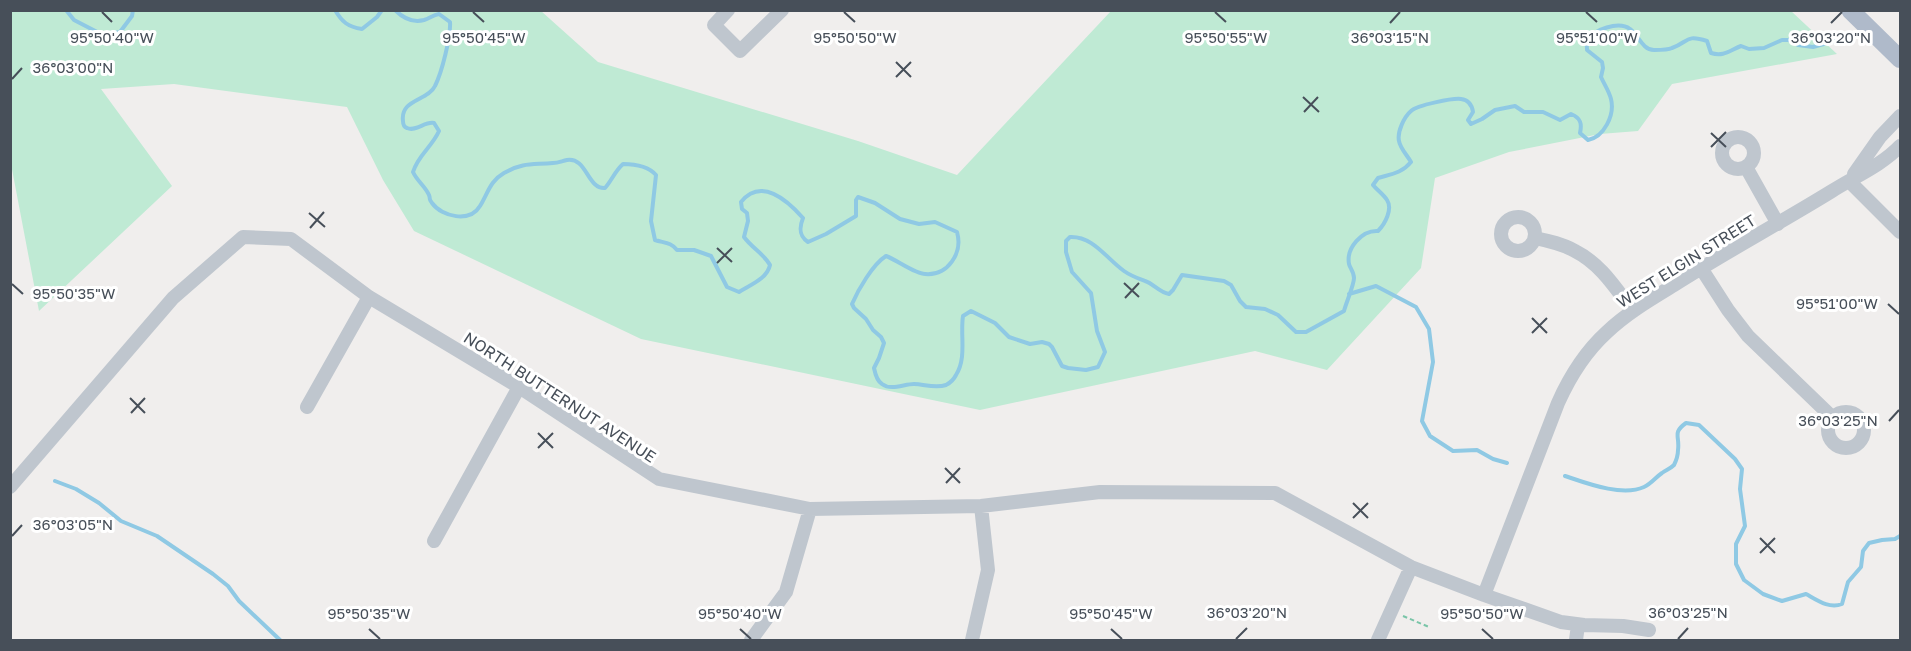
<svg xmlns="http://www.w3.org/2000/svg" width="1911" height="651" viewBox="0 0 1911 651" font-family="'Golos Text',sans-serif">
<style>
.green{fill:#bfead4}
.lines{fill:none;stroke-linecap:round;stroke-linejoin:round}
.stream{stroke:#8fc9e4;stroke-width:4}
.path{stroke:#7ac5a8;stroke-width:2;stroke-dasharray:4.5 3;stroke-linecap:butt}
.minor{stroke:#bfc6ce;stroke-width:14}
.major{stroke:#afbaca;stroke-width:18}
.ticks{fill:none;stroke:#474f59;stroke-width:2}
.labels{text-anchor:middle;stroke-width:6;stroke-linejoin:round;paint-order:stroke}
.street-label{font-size:16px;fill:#474f59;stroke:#fff}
.ticks-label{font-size:15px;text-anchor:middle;fill:#474f59;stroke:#fff;stroke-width:6;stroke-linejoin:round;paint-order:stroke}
</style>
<rect width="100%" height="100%" fill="#f0eeed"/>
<path class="green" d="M10 11H541L598 62 858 141 957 175 1111 11H1791L1837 54 1672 84 1638 131 1600 134 1509 152 1435 178 1421 268 1327 370 1255 351 980 410 641 339 414 231 383 180 347 107 174 84 101 89 172 186 39 311 11 164Z"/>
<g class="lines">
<path class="stream" d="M66 10 74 20 103 35 120 32 132 16 133 10
M335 10C342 22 348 27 362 29L377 17 382 10
M395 10C403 18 413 23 424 20 430 18 433 15 439 14L450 22C451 36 442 72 435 86 428 101 400 99 403 121 403 124 404 127 407 128 416 132 425 121 434 123L439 131C432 147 418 155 413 172 417 181 425 186 429 195 431 200 428 198 432 203 442 217 470 223 480 206 488 193 490 181 504 173 524 162 532 165 553 163 558 163 562 161 567 160 587 157 587 189 605 188 612 180 615 171 623 164 635 164 648 166 656 175L651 221 655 240C664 243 671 242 677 250H694L711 256 727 287 739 292C750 285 767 279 770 265 764 254 752 248 744 237L748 221 747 213 742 209 741 202C761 177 787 200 803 218 799 228 799 236 808 242L826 234 856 216V200L858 197 875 203 900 219 919 224 935 222 957 232C963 253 948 276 925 274 915 274 897 260 886 256 873 264 858 290 852 304L854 308 866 319 873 330 881 337 884 343 879 358 874 368C875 373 877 381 882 384 891 391 904 384 914 384 924 384 935 389 946 385 950 383 954 379 956 375 967 358 960 335 963 316L971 311 995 323 1009 337 1030 344 1042 342 1049 344 1052 347 1062 366 1068 368 1086 370 1098 367 1105 352 1097 331 1091 293 1072 272 1066 252V241L1070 237C1093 236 1106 258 1124 271 1131 276 1137 278 1145 281 1154 284 1159 292 1169 294L1173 290 1182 275 1224 281 1231 285 1240 301 1246 307 1265 309 1278 315 1296 332H1306L1344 311C1346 303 1354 285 1354 278 1354 272 1350 268 1349 264 1346 248 1362 230 1378 231 1385 224 1393 209 1387 200 1383 194 1377 190 1373 185L1378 178C1392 174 1402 173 1411 162 1407 155 1400 148 1399 141 1397 132 1404 117 1411 111 1417 105 1453 98 1461 99 1469 100 1472 105 1473 112L1468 120 1471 124 1482 119 1495 110 1515 106 1524 112H1543L1560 120 1571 114C1581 118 1582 124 1580 133L1588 140C1604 137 1615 115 1611 99 1609 91 1604 84 1601 77L1603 68 1602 62 1587 50C1587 46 1586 44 1588 41 1593 29 1619 21 1630 29 1638 34 1642 50 1654 50 1659 50 1668 50 1672 48 1689 42 1685 34 1707 41L1711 53C1724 57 1730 50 1741 46L1749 49 1764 48 1782 40H1789L1798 45 1813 47 1838 40
M1349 294 1376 286 1416 307 1429 329 1433 362 1422 421 1430 436 1453 451 1477 450 1493 459 1507 463
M1565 476C1586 483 1622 497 1644 487 1651 484 1656 477 1662 473 1666 470 1670 469 1674 465 1676 461 1678 456 1678 450 1680 436 1672 433 1686 423L1699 425 1735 459 1742 469 1740 489 1745 526 1736 544V564L1744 580 1763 594 1782 601 1806 594C1817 600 1829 609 1842 604L1848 582 1861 567 1863 551 1869 543 1882 540 1895 539 1900 536
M55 481 76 489 99 503 121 521 157 536 213 574 228 586 239 601 280 640"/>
<path class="path" d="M1403 616 1429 627"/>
<path class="minor" d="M728 10 714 25 740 51 782 10
M1722 153a16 16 0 1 1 32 0a16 16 0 1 1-32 0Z
M1746 167 1778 224
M1854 174 1880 137 1900 116
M1849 181 1900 232
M1501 234a17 17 0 1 1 34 0a17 17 0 1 1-34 0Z
M1535 238C1549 241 1563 244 1575 251 1601 264 1616 289 1633 311
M1701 268 1728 310 1748 336 1833 418
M307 407 369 297
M1828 430a18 18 0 1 1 36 0a18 18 0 1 1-36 0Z
M10 487 173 298 243 237 291 239 369 297 519 387 659 479 810 509 981 506 1100 492 1275 493 1411 567 1484 595 1561 622 1584 625 1623 626 1649 630
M434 541 519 387
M1484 595 1558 403C1570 376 1585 352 1607 332 1627 313 1651 299 1674 285 1726 252 1780 223 1832 191 1854 177 1882 165 1900 146
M751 640 786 592 810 509
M972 640 988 570 981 506
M1378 640 1411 567
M1576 640 1578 625"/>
<path class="major" d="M1850 10 1900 59"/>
</g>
<path class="ticks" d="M102 12 112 22M473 12 484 22M844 12 855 22M1215 12 1226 22M1586 12 1597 22M1390 23 1400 12M1831 23 1842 12M896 62 911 77M896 77 911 62M12 79 22 68M1303 97 1319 112M1304 112 1318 97M1711 133 1726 147M1711 147 1726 132M309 213 325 227M310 228 324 212M717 248 732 262M717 263 732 248M1124 283 1139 297M12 284 23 294M1125 298 1139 283M1888 304 1899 314M1532 318 1547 333M1532 333 1547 318M130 398 145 413M131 413 145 398M1889 421 1899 410M538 433 553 448M538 448 553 433M945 468 960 483M946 483 960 468M1353 503 1368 518M1353 518 1368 503M12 536 22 525M1760 538 1775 553M1760 553 1775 538M369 629 380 639M740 629 751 639M1111 629 1122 639M1482 629 1493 639M1236 639 1247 628M1678 639 1688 628"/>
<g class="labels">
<g class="street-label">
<text transform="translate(1686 261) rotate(-32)" y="6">WEST ELGIN STREET</text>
<text transform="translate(560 397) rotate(33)" y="6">NORTH BUTTERNUT AVENUE</text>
</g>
</g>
<g class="ticks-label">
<text x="112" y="43">95°50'40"W</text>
<text x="484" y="43">95°50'45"W</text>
<text x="855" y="43">95°50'50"W</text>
<text x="1226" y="43">95°50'55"W</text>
<text x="1597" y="43">95°51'00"W</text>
<text x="1390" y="43">36°03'15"N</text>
<text x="1831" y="43">36°03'20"N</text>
<text x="73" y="73">36°03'00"N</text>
<text x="74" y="299">95°50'35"W</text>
<text x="1837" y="309">95°51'00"W</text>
<text x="1838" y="426">36°03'25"N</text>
<text x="73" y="530">36°03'05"N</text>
<text x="1247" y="618">36°03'20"N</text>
<text x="1688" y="618">36°03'25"N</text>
<text x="369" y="619">95°50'35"W</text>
<text x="740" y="619">95°50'40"W</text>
<text x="1111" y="619">95°50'45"W</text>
<text x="1482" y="619">95°50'50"W</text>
</g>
<rect width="1911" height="651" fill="none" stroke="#474f59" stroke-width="24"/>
</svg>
